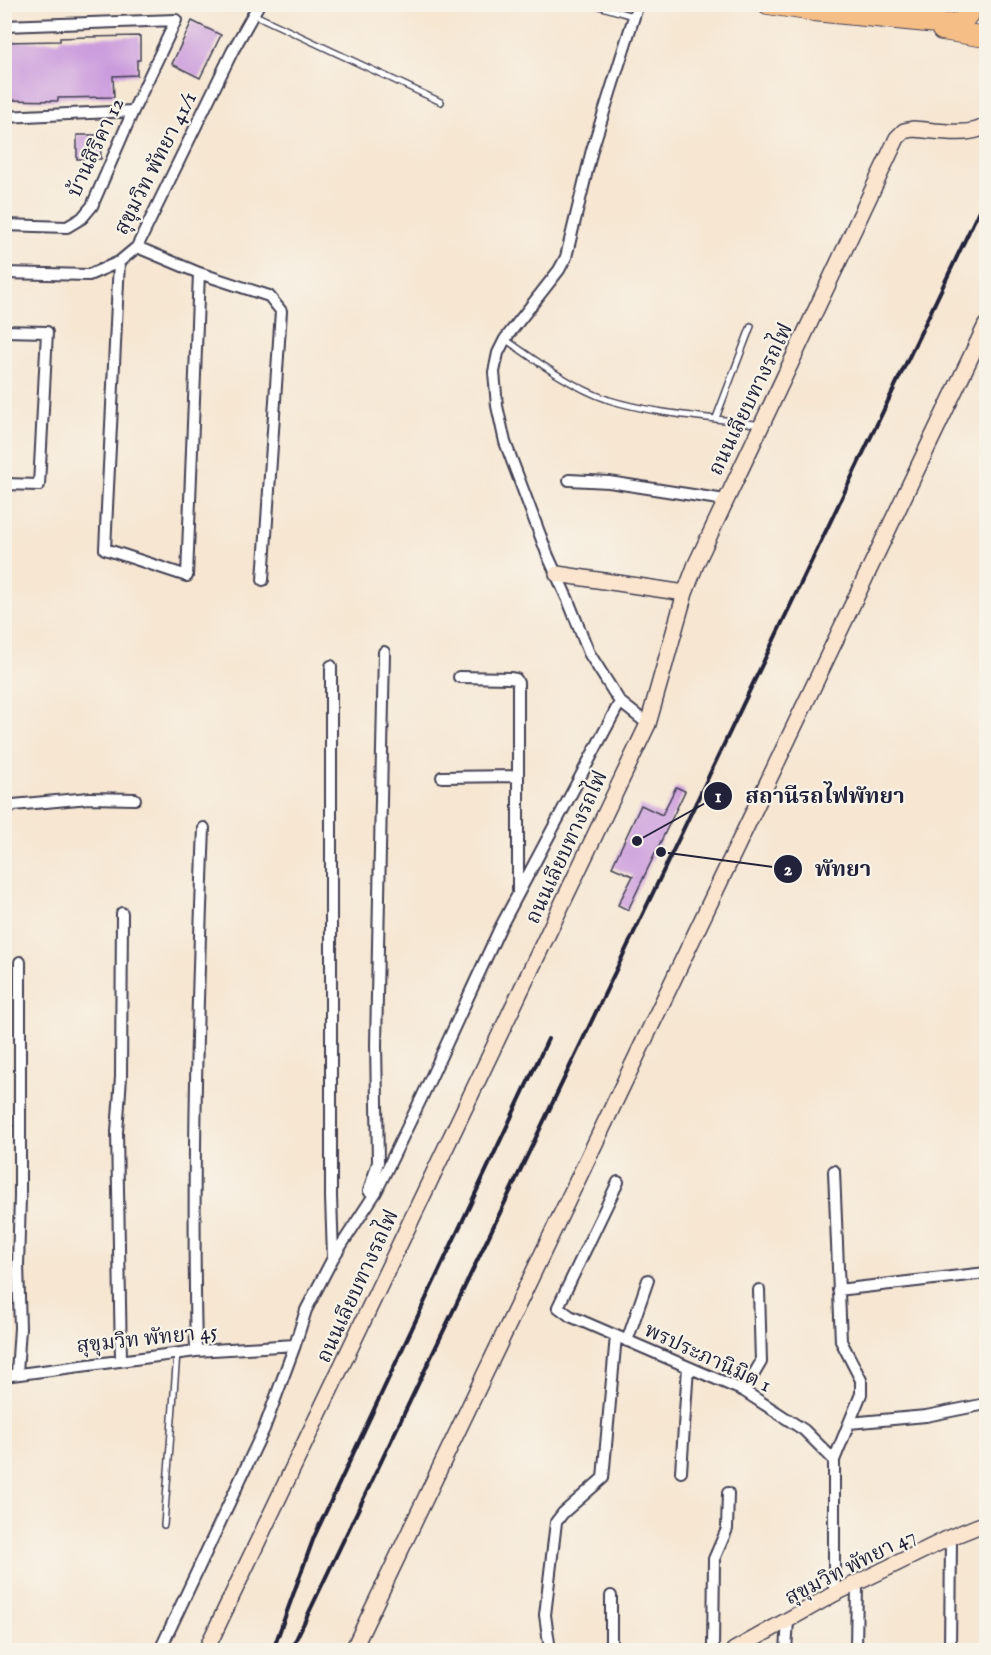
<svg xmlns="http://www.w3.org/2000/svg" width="991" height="1655" viewBox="0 0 991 1655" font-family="'IM FELL English','Noto Serif Thai',serif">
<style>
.building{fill:#cb9bdd}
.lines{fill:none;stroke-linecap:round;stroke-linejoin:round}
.lane-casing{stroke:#423f52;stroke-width:8}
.street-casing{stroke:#423f52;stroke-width:14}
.secondary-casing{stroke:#423f52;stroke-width:18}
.highway-casing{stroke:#423f52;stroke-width:22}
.lane{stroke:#fff;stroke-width:5}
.street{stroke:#fff;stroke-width:10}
.secondary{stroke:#fbe5cf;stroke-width:15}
.highway{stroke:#f6be87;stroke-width:20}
.rail{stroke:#22223b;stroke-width:4}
.labels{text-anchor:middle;stroke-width:4.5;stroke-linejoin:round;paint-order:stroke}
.street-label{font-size:21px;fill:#22223b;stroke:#f7f3e8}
.leader{fill:none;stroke:#22223b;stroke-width:2}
.callout-dot{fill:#22223b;stroke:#f7f3e8;stroke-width:2}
.mark-label{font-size:18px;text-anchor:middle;font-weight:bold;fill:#fff}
.callout-label{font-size:22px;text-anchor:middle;font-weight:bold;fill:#22223b;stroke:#f7f3e8;stroke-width:4.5;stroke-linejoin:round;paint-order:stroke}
</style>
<rect width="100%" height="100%" fill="#f7f3e8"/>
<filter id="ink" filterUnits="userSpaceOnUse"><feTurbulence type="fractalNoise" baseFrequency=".0167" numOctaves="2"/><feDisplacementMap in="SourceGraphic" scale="12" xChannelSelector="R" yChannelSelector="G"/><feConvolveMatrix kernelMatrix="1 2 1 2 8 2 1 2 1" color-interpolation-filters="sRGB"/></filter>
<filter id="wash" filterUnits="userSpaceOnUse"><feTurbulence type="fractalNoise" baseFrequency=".008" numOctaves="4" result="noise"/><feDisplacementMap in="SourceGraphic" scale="24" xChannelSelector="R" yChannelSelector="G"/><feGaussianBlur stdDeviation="1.35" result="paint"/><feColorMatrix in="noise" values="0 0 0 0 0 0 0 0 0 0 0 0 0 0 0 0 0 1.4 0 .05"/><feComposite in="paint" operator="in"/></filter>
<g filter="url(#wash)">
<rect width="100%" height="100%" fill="#f6e6d2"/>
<g id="blocks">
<path class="building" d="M192 21 221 35 200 78 172 64Z
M140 36V60H137V75L113 76 114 97 58 98V101L4 100V42L60 41V38L87 37Z
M77 135H100L101 159H77Z
M676 787 685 791 628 910 618 905 633 876 612 867 641 805 662 815Z"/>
</g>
</g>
<g filter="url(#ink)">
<use href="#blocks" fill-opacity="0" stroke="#423f52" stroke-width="1.5"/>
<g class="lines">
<defs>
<path id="lane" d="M592 4 633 16
M253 14 441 102
M505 339C536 361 573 388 609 400 658 415 710 417 760 425
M716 418 751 326
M164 1525 177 1353"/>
<path id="street" d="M638 4 592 150 566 257 559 270 505 339 498 353 494 372 497 406 505 442 548 556 568 600 589 653 620 702 648 724
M4 26 176 20 133 111 92 206 82 218 67 227 4 225
M4 117 133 111
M137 247 199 273 269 296 281 311 263 580
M119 262 105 549 187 576 199 273
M4 273 89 275 119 262 137 247 232 52 259 4
M4 331 47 332 39 485 4 484
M569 480 609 482 725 500
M331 666V1197L333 1257
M459 677 510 678 516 679 518 683V891
M442 777 517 776
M4 813 13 805 89 798 135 799
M834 1171 841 1341 861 1380V1394L834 1460
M618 1182 558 1307 570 1316 744 1391 804 1430 834 1460V1594
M369 1191 378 1162 376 1045 384 652
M838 1290 986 1273
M627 1341 648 1280
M196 1351C192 1176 197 1002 204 828
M121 1360 117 1132 121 1077 122 913
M17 1373 20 1328 18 1265 20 1197V962
M4 1376 196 1351 295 1345
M744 1391 761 1362 759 1290
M849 1423 926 1416 986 1404
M681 1472 688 1367
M160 1650 264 1429 295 1345 306 1310 333 1258 376 1192 422 1097 500 928 620 702
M550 1650 545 1615 556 1522 563 1513 603 1478 616 1336
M611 1650V1596
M713 1650 714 1559 727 1529 728 1493
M786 1650 788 1621
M856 1650 857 1583
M950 1650 951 1537"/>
<path id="secondary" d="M557 574 685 593
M206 1650 648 724 685 593 696 564 897 138 904 131 913 129C932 130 972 138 986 125
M353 1650 986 325
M734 1650 834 1594 951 1537 986 1523"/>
<path id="highway" d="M768 4 814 11 948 24 962 22 976 4
M942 30 986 37"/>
</defs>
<use href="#lane" class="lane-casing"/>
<use href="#street" class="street-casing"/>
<use href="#secondary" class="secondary-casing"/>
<use href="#highway" class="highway-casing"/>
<use href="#lane" class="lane"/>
<use href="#street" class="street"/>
<use href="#secondary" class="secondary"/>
<use href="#highway" class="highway"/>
<path class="rail" d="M273 1650 314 1537 548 1039
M291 1650 986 196"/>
</g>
</g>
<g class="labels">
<g class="street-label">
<text transform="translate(95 147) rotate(-65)" y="7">บ้านสิริคา 12</text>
<text transform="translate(155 163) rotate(-63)" y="7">สุขุมวิท พัทยา 41/1</text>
<text transform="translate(750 399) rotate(-64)" y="7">ถนนเลียบทางรถไฟ</text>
<text transform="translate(566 847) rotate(-65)" y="7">ถนนเลียบทางรถไฟ</text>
<text transform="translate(357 1286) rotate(-65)" y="7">ถนนเลียบทางรถไฟ</text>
<text transform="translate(147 1338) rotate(-6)" y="7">สุขุมวิท พัทยา 45</text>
<text transform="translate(708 1357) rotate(25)" y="7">พรประภานิมิต 1</text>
<text transform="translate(850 1566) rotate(-27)" y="7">สุขุมวิท พัทยา 47</text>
</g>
</g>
<path class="leader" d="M637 841L718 796M661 852L788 869"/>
<g class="callout-dot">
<circle cx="637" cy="841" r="6"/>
<circle cx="661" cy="852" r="6"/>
<circle cx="718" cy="796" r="15"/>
<circle cx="788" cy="869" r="15"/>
</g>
<g class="mark-label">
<text x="718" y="802">1</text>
<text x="788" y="875">2</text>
</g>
<g class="callout-label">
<text x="825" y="803">สถานีรถไฟพัทยา</text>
<text x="843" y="876">พัทยา</text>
</g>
<rect width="991" height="1655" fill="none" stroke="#f7f3e8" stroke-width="24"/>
</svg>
